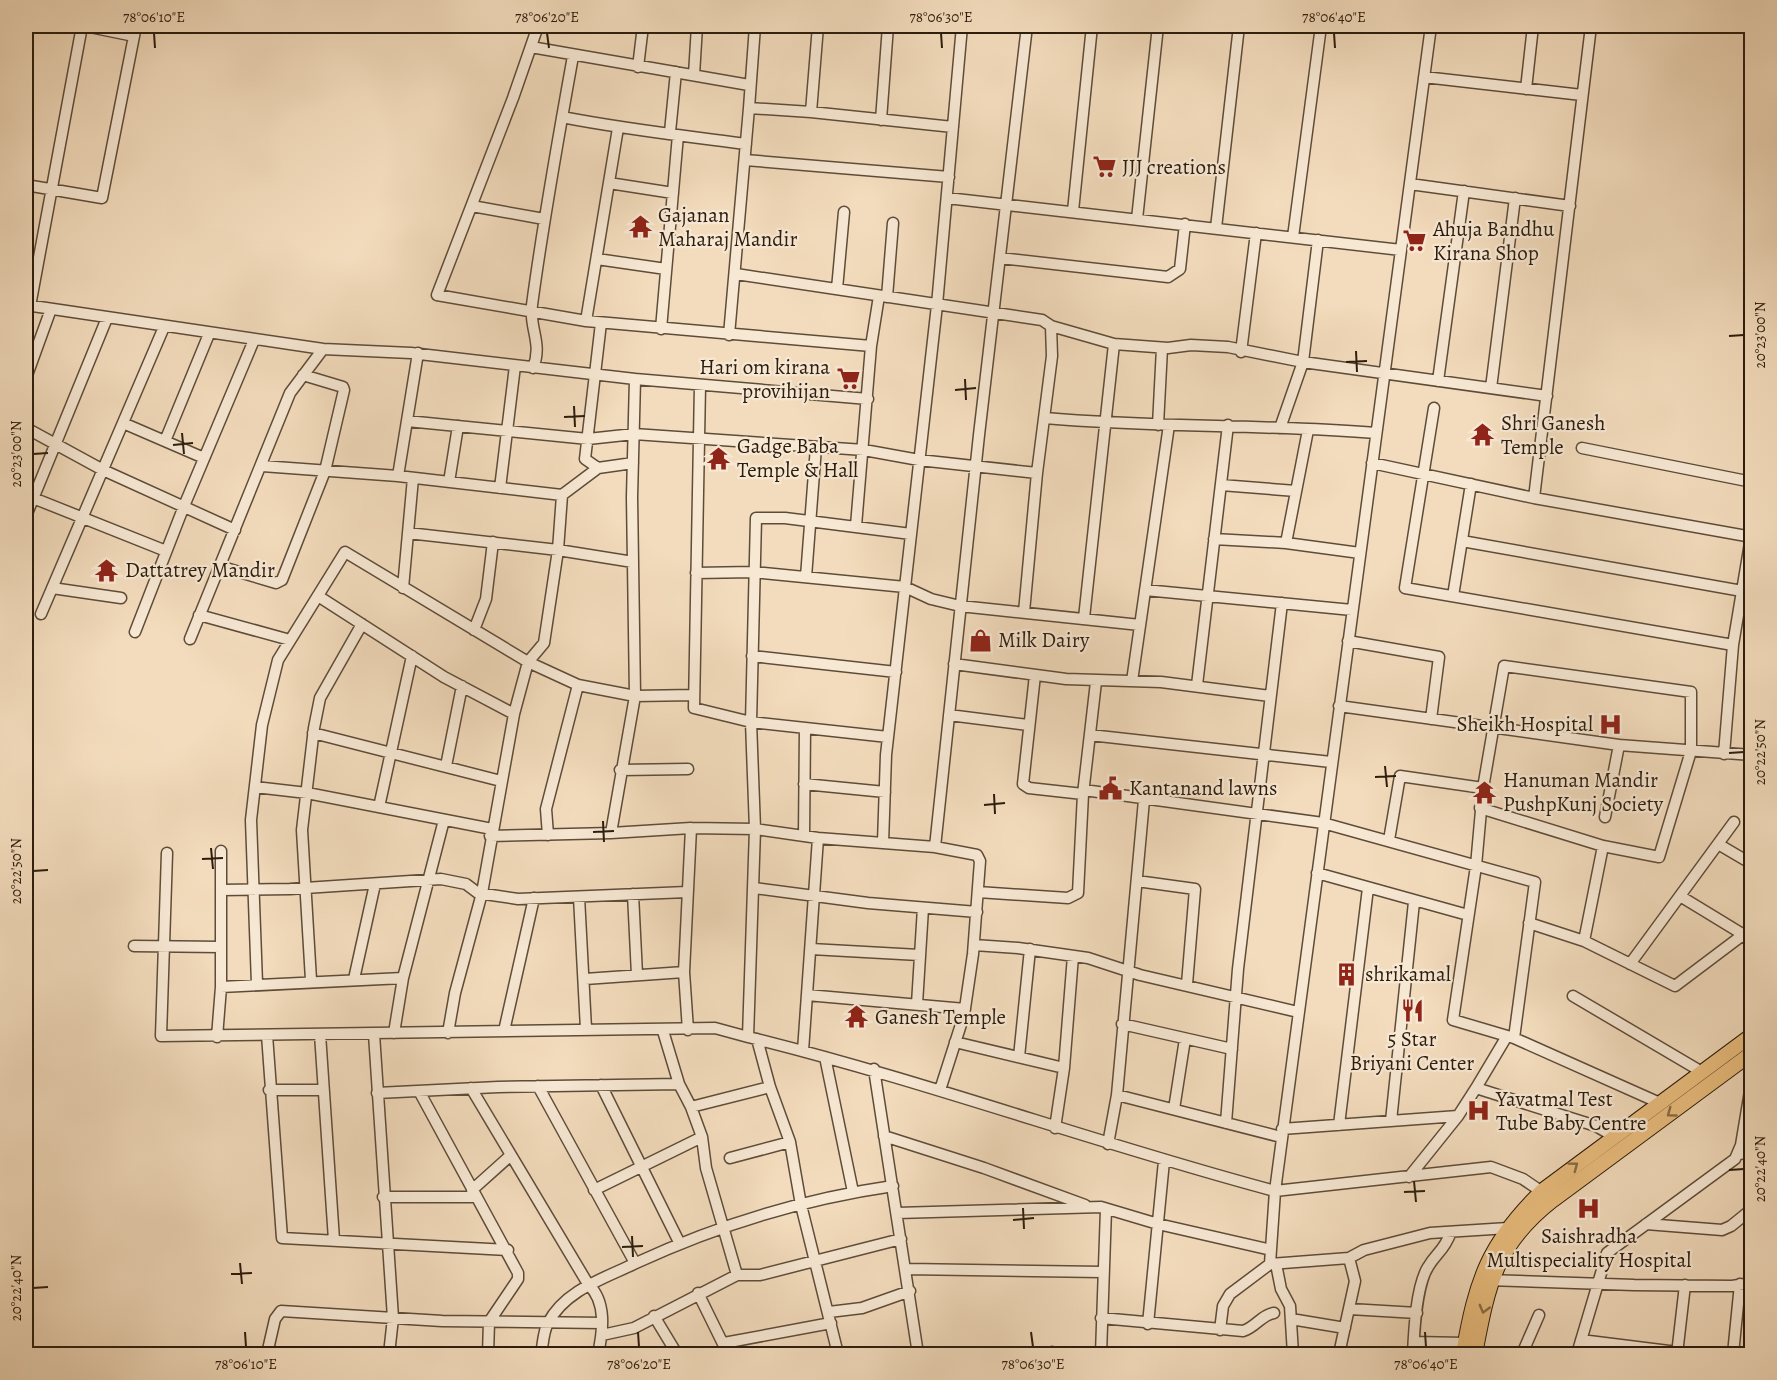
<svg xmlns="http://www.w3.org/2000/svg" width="1777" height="1380" viewBox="0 0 1777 1380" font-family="Alegreya,serif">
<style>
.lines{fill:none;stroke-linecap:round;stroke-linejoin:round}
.minor-casing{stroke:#5e4c39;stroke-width:13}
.major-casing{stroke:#2c1c0d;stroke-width:16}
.minor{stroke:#f7e8d4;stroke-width:10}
.major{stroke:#eabe7e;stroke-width:14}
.oneway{stroke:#8b6d46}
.ticks{fill:none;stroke:#2c1c0d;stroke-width:2}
.labels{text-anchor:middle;stroke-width:4.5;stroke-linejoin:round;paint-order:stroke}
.poi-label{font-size:21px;fill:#2c1c0d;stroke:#f7e8d4;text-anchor:start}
.neatline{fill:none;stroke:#2c1c0d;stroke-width:2}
.ticks-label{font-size:15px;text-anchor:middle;fill:#2c1c0d}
</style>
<rect width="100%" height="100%" fill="#f3dcbd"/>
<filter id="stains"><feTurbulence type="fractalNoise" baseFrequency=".00333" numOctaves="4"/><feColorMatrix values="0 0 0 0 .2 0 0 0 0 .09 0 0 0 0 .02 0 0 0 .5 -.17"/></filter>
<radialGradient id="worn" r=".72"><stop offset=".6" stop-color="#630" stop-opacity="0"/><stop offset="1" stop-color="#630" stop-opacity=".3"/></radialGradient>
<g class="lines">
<defs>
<path id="minor" d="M85 26 134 36
M538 26 513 98 437 295 586 321 871 346
M755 26 749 108 811 112 953 127
M1431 26 1275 1191 1491 1167 1523 1179 1548 1196
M531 47 749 85
M638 67 643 26
M694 75 697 26
M1424 77 1582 95
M1526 89 1533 26
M811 112 818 26
M562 117C623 129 685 136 746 144
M881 120 888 26
M670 132 676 72
M745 160 949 177
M609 183 673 193
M1410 184 1570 206
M26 185 102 198 136 26
M947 198 1401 250
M472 206 544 219
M1073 211 1092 26
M1137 219 1158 26
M1216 228 1239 26
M1293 237 1321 26
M1000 258 1168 277 1180 269 1185 224
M597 259 666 269
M736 274 1042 320 1051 326 1052 356 1037 473 1024 612
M837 289 844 212
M887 297 893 223
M26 305 323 349 411 353 635 379 632 497 635 696 611 833 691 828 755 829 748 1037C926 1081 1098 1144 1275 1191L1270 1264
M30 306 82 26
M586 321 618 128
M1051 326 1114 344 1168 348 1191 345 1228 347 1303 362 1547 396
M661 329 678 135
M729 335 749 108
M1241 352 1256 233
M533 368C543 343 529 329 532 305 543 222 558 139 573 56
M26 378 51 309
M635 379 868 399
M1438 381 1464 191
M700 385 694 708 751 722 888 737
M1491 388 1515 198
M1434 408 1405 588 1733 645
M1045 418C1155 428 1266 424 1376 433
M407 421 588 439 634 434 864 450 919 460 1037 473
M123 423 204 458
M1158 425 1162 348
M26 428 103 470 235 530
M1280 428 1303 362 1318 240
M165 441 209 334
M1582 448 1752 482
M1372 463 1534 498 1752 537
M262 466 398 476 562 495
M598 468 633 463
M398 476 418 353
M449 482 458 426
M1221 485 1296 491
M500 488 515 366
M33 498 166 551
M1534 498 1591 26
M26 516 107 318
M856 526 871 346 879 296
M408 533 558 550 633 562
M911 534 785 518H756L751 722 755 829 818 838 935 847 977 855 980 861 973 954 964 1015 940 1090
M1214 539 1286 543 1360 553
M1462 541 1742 591
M1286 543 1308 430
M219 566 276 583 282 580 325 471 344 390 343 387 303 375
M696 573 753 572 905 587 931 599 960 606 1140 625
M806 577 816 447
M52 588 121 598
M403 588 413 478
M1145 590 1352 610
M318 596 444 677 514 714
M1453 596 1471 484
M41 614 164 327
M199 615 290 640
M1084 618 1114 344
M474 630 486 599 493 542
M135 632 184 506 254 340
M190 639 290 393 323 349
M1348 641 1439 657 1431 719
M752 656 896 672
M954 664 1066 679 1161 682 1270 696
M1035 675 1023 784 1029 788 1083 794
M1132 681 1169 425
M1197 685 1228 425
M1339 706 1619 745 1752 755
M949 715 1028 725
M313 733 501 781
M1090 735 1331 762
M1724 754 1733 645 1752 531
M446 766 462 686
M620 770 688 769
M804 784 885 792
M255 787 307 793 492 829
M1084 790 1323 823 1535 882 1514 1038
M379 807 412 656
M1480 808 1603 846 1659 857 1691 751V692L1504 666 1483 788 1476 866 1453 1020 1514 1038 1662 1104
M1605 817 1619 745
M548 835 546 809 578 685
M490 836 611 833
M804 836 805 728
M1389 840 1400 776 1483 788
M883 843 886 755 937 305 962 26
M1718 844 1752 864
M935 847 979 435 1027 26
M167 853 161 1036 715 1028 748 1037
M1317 873 1468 915
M1137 881 1195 889 1187 984
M754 888 868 903 977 912
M222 890 290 889 441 879 466 884 478 893 518 899 687 892
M978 892 1068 898 1078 893 1083 794 1096 682
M633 894 637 975
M1680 896 1744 935 1752 944
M579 897 586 1029
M1529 923 1584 941 1675 986 1752 928
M1584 941 1603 846
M974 945 1018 948 1088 958 1140 975 1298 1012
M134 946 221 947
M811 949 919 955
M1630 964 1734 822
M354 979 375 884
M585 979 684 972
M311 980 302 830 314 728 320 698 362 624
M257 984 251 820 262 725 278 660 345 552 528 662 578 685 635 696 694 695
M221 987 403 978
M807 995 965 1009
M1573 996 1702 1072
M917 1004 923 908
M1122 1024 1232 1049
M688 1030 684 972 691 828
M504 1031 534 898
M663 1031 679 1084 691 1107 770 1087
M394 1033 403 978 444 820
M448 1033 455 993 482 893 514 714 528 662 544 643 558 550 562 495 598 468 585 459 601 323
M320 1034 334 1240
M374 1034 393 1318 389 1354
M267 1035 282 1238 508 1250
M217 1037 221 987V851
M757 1039 770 1087 790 1142 801 1205 838 1354
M955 1042 1064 1068
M803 1051 818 838
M825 1057 853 1192
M1019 1057 1030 949
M874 1069 918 1354
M601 1085 679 1242
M538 1086 635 1263
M471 1088 588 1284C607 1302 603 1331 598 1354
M1476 1088 1507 1036
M269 1090H322
M419 1091 518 1273V1279L489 1322 488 1354
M377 1093 498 1087 679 1084
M1117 1095 1281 1137
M691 1107 702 1137 706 1168 737 1275
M1174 1109 1185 1039
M1391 1121 1414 902
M1226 1123 1238 969 1282 603
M1339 1125 1368 888
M1055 1128 1064 1068 1073 956
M1282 1129 1458 1116 1476 1088 1596 1126 1615 1137
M884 1136 984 1168 1085 1205
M1108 1144 1117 1095 1144 800
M1739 1154 1752 1152
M730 1158 790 1142
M1409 1177 1458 1116
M472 1190 511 1155
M594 1190 702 1137
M383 1197H476
M897 1213 1101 1207 1158 1224 1271 1250
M1646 1224 1722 1230 1731 1226 1752 1209
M1276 1264 1281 1289 1290 1306 1293 1354
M907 1269 1102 1272
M1487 1280 1634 1285 1732 1286 1752 1283
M698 1293 728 1354
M1350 1309 1417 1313
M829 1312 862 1308 910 1291
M654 1316 677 1354
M1101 1318 1243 1331C1256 1327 1261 1315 1274 1313
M1291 1319 1345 1328
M1148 1324 1164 1161
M1220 1330 1223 1306 1230 1294 1270 1264 1349 1258 1364 1250 1430 1233 1508 1228
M602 1335 634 1328 737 1275H760L901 1239
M1581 1340 1677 1352
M1414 1342 1465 1343
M724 1343 831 1323
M1052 1352V1354
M267 1354 275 1319 281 1311 442 1321 602 1323
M541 1354C543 1345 543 1332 548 1323 565 1290 605 1278 636 1263 718 1225 803 1199 893 1186
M1101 1354 1106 1209
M1339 1354 1355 1281 1349 1258
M1413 1354C1414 1332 1416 1286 1428 1267 1437 1252 1444 1251 1451 1232
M1522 1354 1539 1315
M1577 1354 1607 1253 1735 1159 1741 1145 1752 1079
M1677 1354 1685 1285
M1733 1354 1740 1284"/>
<path id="major" d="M1463 1354C1476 1280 1488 1243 1543 1190L1752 1035
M1475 1354C1488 1286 1495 1245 1553 1200L1752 1053"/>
</defs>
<use href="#minor" class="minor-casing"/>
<use href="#major" class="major-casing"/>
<use href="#minor" class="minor"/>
<use href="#major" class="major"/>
</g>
<defs><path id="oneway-chevron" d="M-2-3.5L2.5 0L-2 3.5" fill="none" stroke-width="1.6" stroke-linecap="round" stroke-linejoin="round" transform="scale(1.5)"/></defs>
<g class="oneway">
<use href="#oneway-chevron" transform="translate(1671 1113) rotate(144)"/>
<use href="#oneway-chevron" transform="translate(1574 1166) rotate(-37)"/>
<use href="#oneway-chevron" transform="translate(1484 1309) rotate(105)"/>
</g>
<path class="ticks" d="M154 33 155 48M547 33 549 48M941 33 942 48M1334 33 1335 48M1729 336 1744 335M1356 351 1357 372M1346 362 1367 361M965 379 966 400M955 390 976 388M574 406 575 427M564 417 585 416M182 433 184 454M173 445 193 443M33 454 48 453M1729 753 1744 752M1385 766 1387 787M1375 777 1396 776M994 794 995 814M984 805 1005 803M603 821 604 842M593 832 614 831M211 848 213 869M202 859 223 858M33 871 48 870M1729 1170 1744 1169M1414 1181 1416 1202M1404 1192 1425 1191M1023 1208 1024 1229M1013 1220 1034 1218M632 1236 633 1257M622 1247 643 1246M240 1263 242 1284M231 1274 252 1273M33 1288 48 1287M245 1332 246 1347M638 1332 639 1347M1031 1332 1033 1347M1425 1332 1426 1347"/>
<defs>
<symbol id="supermarket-bare" viewBox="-9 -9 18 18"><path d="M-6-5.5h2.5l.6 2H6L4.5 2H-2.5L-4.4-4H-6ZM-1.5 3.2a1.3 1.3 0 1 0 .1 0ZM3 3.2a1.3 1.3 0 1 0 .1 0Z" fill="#8f2418" stroke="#f7e8d4" stroke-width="2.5" paint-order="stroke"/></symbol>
<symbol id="temple-bare" viewBox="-9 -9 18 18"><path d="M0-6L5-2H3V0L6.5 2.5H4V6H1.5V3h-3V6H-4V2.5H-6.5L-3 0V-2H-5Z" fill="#8f2418" stroke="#f7e8d4" stroke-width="2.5" paint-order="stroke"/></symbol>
<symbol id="shop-bare" viewBox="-9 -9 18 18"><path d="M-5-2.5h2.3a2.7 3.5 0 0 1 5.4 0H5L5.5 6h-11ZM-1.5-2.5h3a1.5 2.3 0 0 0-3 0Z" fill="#8f2418" stroke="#f7e8d4" stroke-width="2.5" paint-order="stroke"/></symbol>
<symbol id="hospital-bare" viewBox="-9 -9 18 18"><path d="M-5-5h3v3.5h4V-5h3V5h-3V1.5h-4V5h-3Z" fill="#8f2418" stroke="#f7e8d4" stroke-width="2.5" paint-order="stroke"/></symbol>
<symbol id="civic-bare" viewBox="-9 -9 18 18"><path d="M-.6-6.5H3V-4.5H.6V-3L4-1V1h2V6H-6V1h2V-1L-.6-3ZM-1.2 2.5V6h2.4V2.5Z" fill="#8f2418" stroke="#f7e8d4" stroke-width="2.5" paint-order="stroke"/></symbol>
<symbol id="building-bare" viewBox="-9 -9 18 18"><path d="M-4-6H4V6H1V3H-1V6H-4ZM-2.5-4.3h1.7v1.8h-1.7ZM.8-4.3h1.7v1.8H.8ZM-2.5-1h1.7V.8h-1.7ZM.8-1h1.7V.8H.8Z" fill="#8f2418" stroke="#f7e8d4" stroke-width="2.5" paint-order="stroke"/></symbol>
<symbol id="restaurant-bare" viewBox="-9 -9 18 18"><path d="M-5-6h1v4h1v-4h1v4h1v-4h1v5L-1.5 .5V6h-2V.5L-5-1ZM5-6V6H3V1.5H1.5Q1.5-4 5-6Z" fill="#8f2418" stroke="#f7e8d4" stroke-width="2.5" paint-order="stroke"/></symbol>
</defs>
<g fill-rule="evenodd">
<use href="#supermarket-bare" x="1088" y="150" width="33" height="33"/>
<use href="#temple-bare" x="624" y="210" width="33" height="33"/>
<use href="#supermarket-bare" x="1398" y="224" width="33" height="33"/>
<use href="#supermarket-bare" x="832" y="362" width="33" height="33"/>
<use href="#temple-bare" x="1466" y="418" width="33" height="33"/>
<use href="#temple-bare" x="702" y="442" width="33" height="33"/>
<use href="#temple-bare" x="90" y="554" width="33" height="33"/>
<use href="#shop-bare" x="964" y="624" width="33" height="33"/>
<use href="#hospital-bare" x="1594" y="708" width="33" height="33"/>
<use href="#civic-bare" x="1094" y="772" width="33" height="33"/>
<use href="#temple-bare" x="1468" y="776" width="33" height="33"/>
<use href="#building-bare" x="1330" y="958" width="33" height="33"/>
<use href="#restaurant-bare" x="1396" y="994" width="33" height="33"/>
<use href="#temple-bare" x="840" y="1000" width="33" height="33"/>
<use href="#hospital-bare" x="1462" y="1094" width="33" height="33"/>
<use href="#hospital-bare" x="1572" y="1192" width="33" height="33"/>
</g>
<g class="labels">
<g class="poi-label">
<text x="1122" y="174">JJJ creations</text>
<text x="658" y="222">Gajanan<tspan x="658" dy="24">Maharaj Mandir</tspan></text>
<text x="1433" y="236">Ahuja Bandhu<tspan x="1433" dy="24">Kirana Shop</tspan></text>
<text x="830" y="374" text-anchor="end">Hari om kirana<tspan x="830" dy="24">provihijan</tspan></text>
<text x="1501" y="430">Shri Ganesh<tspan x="1501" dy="24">Temple</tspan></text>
<text x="737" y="453">Gadge Baba<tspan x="737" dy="24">Temple &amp; Hall</tspan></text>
<text x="125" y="577">Dattatrey Mandir</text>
<text x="998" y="647">Milk Dairy</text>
<text x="1593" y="731" text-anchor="end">Sheikh Hospital</text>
<text x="1503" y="787">Hanuman Mandir<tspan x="1503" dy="24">PushpKunj Society</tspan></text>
<text x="1129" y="795">Kantanand lawns</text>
<text x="1365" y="981">shrikamal</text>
<text x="875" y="1024">Ganesh Temple</text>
<text x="1412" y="1046" text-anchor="middle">5 Star<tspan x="1412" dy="24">Briyani Center</tspan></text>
<text x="1496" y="1106">Yavatmal Test<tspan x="1496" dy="24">Tube Baby Centre</tspan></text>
<text x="1589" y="1243" text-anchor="middle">Saishradha<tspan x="1589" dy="24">Multispeciality Hospital</tspan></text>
</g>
</g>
<rect width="1777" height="1380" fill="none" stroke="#f3dcbd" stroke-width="66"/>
<rect x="33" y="33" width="1711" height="1314" class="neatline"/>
<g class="ticks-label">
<text x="154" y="22">78°06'10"E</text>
<text x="547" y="22">78°06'20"E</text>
<text x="941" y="22">78°06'30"E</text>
<text x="1334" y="22">78°06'40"E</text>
<text transform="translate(1760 335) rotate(-90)" y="5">20°23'00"N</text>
<text transform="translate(16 454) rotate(-90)" y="5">20°23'00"N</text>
<text transform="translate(1760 752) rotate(-90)" y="5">20°22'50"N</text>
<text transform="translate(16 871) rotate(-90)" y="5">20°22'50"N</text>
<text transform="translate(1760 1169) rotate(-90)" y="5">20°22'40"N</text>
<text transform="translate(16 1288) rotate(-90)" y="5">20°22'40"N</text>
<text x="246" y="1369">78°06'10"E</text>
<text x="639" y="1369">78°06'20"E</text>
<text x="1033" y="1369">78°06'30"E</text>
<text x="1426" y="1369">78°06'40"E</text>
</g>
<rect width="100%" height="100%" filter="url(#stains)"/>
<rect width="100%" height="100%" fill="url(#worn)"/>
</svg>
